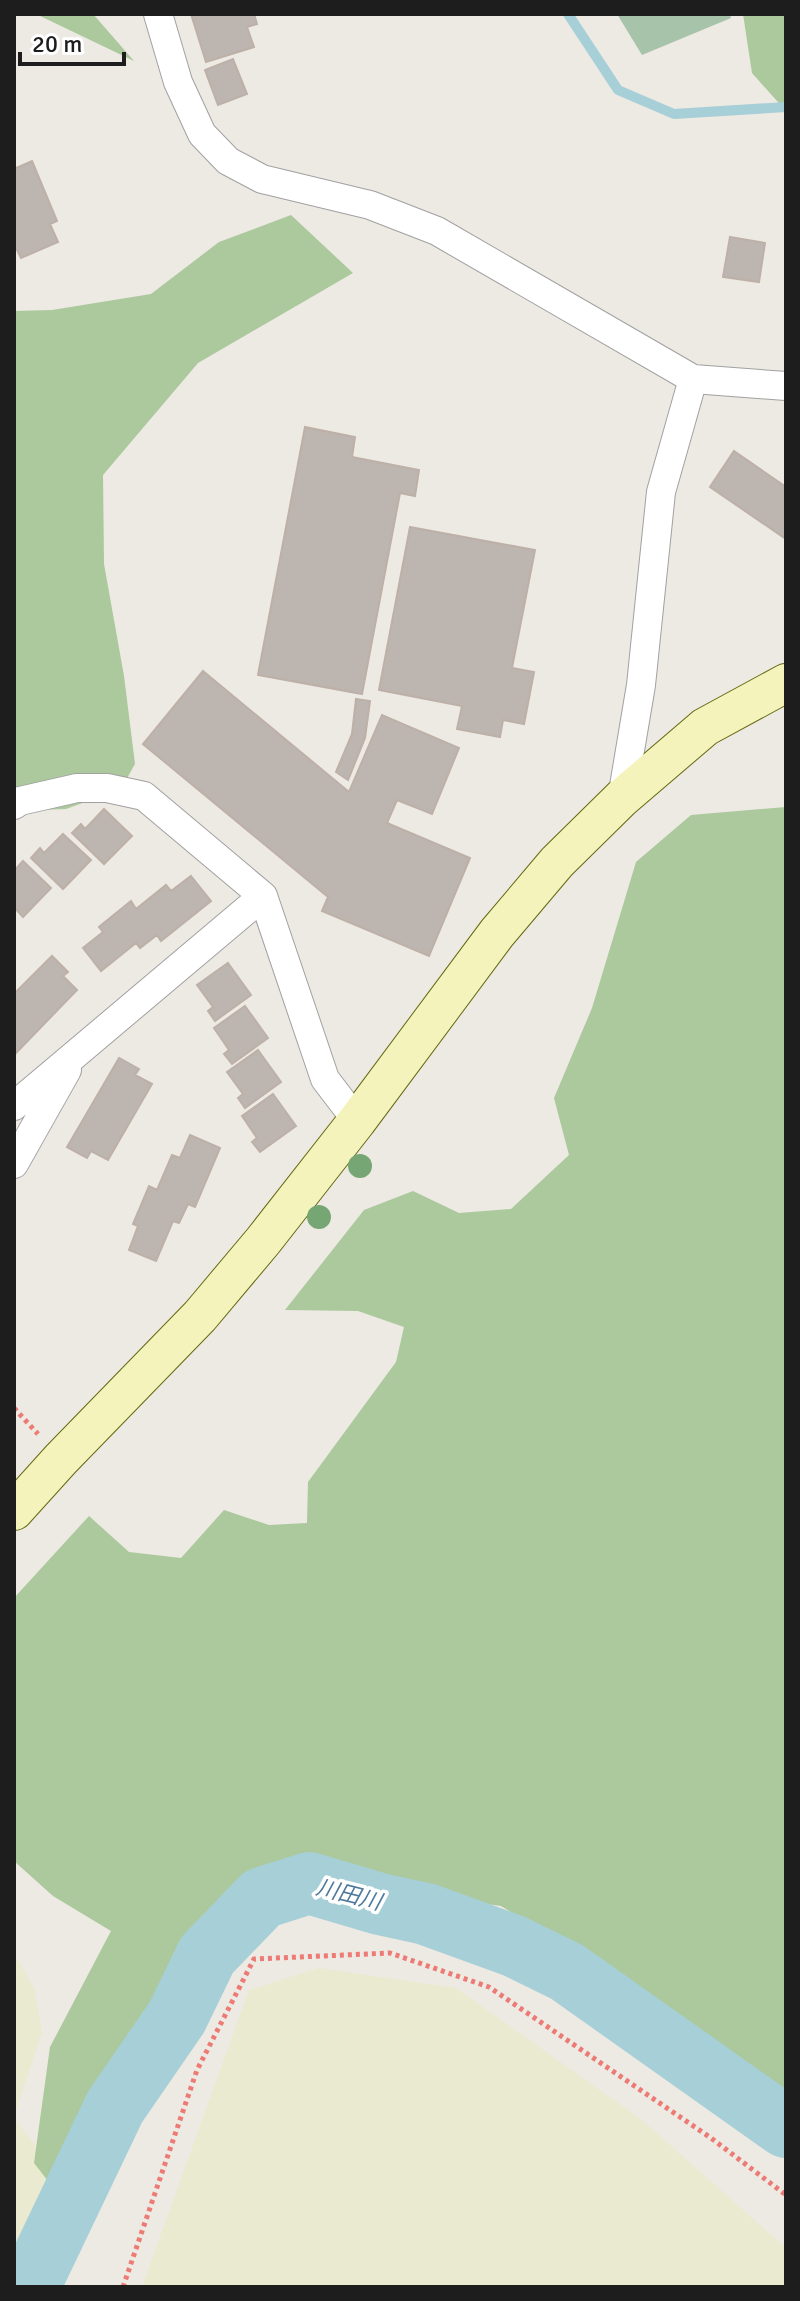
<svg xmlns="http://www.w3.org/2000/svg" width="800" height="2301" viewBox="0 0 800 2301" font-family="Signika,'Noto Sans JP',sans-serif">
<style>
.farmland{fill:#eaead0}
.forest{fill:#abc99c}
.cemetery{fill:#a7c4aa}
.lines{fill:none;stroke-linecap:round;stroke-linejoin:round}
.stream{stroke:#a7cfd7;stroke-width:10}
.river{stroke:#a7cfd7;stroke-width:62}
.building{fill:#bdb5b0;stroke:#bdb0a7;stroke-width:2}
.street-casing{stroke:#a1a1a1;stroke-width:30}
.secondary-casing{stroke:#64690e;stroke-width:40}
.path{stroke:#ed7b75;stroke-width:5;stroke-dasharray:4 4;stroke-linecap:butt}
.street{stroke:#fff;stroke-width:28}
.secondary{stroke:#f3f3bb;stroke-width:38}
.tree{fill:#76a673}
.labels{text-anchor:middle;stroke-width:7;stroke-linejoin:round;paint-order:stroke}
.water-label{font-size:22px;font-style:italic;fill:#4f7a9c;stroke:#fff}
</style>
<rect width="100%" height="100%" fill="#ede9e3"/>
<path class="farmland" d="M14 1959 18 1960 34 1988 42 2032 14 2116Z
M319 1968 456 1988 642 2120 786 2248V2287H142L249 1990Z
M14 2118 62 2180 14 2281Z"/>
<path class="forest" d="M36 14H93L134 61Z
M743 14H786V111L752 73Z
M291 215 353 273 198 363 103 475 104 564 124 676 135 764 121 789 66 809 39 810 14 816V311L52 310 151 294 219 242Z
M786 807V2155L636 1989 501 1906 346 1885 246 1911 186 1956 86 2230 34 2163 50 2047 111 1931 53 1896 14 1861V1598L89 1516 129 1552 181 1558 224 1510 269 1525 307 1523 308 1482 396 1362 404 1327 358 1311 285 1310 364 1210 413 1191 459 1213 511 1209 569 1155 554 1098 592 1008 636 862 691 815Z"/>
<path class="cemetery" d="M617 14H730L731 18 642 55Z"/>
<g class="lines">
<path class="stream" d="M568 14 618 90 674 114 786 107"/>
<path class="river" d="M29 2287 115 2107 177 2017 207 1955 262 1898 309 1883 380 1904 426 1914 514 1946 567 1972 786 2127"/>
</g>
<path class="building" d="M191 14H254L257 24 247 27 254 47 206 62Z
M233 59 247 94 218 105 205 70Z
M32 161 57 221 50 224 58 242 21 258 14 244V169Z
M730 237 765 243 759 282 723 277Z
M305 427 355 437 352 457 419 470 415 496 400 493 362 694 258 675Z
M734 451 786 487V539L710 487Z
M410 527 535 550 512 668 534 672 524 724 503 720 500 737 457 729 462 706 379 690Z
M203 671 349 792 382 715 459 748 432 814 397 800 387 823 470 858 429 956 322 911 328 897 143 744Z
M356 699 370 701 365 738 348 780 336 772 352 734Z
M104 809 132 836 104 864 72 833 81 824 85 829Z
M63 834 91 860 63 889 31 858 40 848 44 853Z
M23 861 51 888 23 917 14 907V871Z
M191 876 211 901 161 941 157 935 140 948 136 943 101 971 83 948 103 932 99 927 131 901 136 909 166 885 171 891Z
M52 956 68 972 63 976 77 990 16 1053 14 1051V994Z
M228 963 251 995 215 1021 208 1011 213 1007 197 985Z
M245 1006 268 1038 232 1064 224 1054 229 1050 214 1028Z
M258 1050 281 1082 245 1108 238 1098 243 1094 227 1072Z
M119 1058 139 1069 135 1075 152 1084 108 1160 91 1151 87 1158 67 1147Z
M273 1094 296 1126 260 1152 252 1142 257 1138 242 1116Z
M190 1135 220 1148 195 1207 188 1204 179 1223 173 1221 156 1261 129 1250 138 1226 133 1224 149 1186 157 1190 172 1155 180 1158Z"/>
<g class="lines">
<defs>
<path id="street" d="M158 14 178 82 202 134 228 161 262 179 370 205 437 231 693 379 786 386
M622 798 641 685 661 492 693 379
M14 805 20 801 77 788H107L144 796 263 896 325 1079 357 1121
M14 1106 263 896
M14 1164 67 1070"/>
<path id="secondary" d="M14 1511 61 1459 200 1316 263 1241 357 1121 497 933 557 862 622 798 705 727 786 683"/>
</defs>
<use href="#street" class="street-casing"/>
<use href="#secondary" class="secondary-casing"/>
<path class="path" d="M14 1408 38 1434
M123 2287 197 2070 254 1959 390 1953 489 1987 711 2138 786 2195"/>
<use href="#street" class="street"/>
<use href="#secondary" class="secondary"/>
</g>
<g class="tree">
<circle cx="360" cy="1166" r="12"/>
<circle cx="319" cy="1217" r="12"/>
</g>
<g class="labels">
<g class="water-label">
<text transform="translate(349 1894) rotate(14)" y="8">川田川</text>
</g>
</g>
<rect width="800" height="2301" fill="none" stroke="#1d1d1d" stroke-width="32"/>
<path d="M20 52v12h104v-12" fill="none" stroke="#1d1d1d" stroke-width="4"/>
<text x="32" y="52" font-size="24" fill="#1d1d1d" stroke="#ffffff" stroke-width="6" paint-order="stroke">20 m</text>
</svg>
